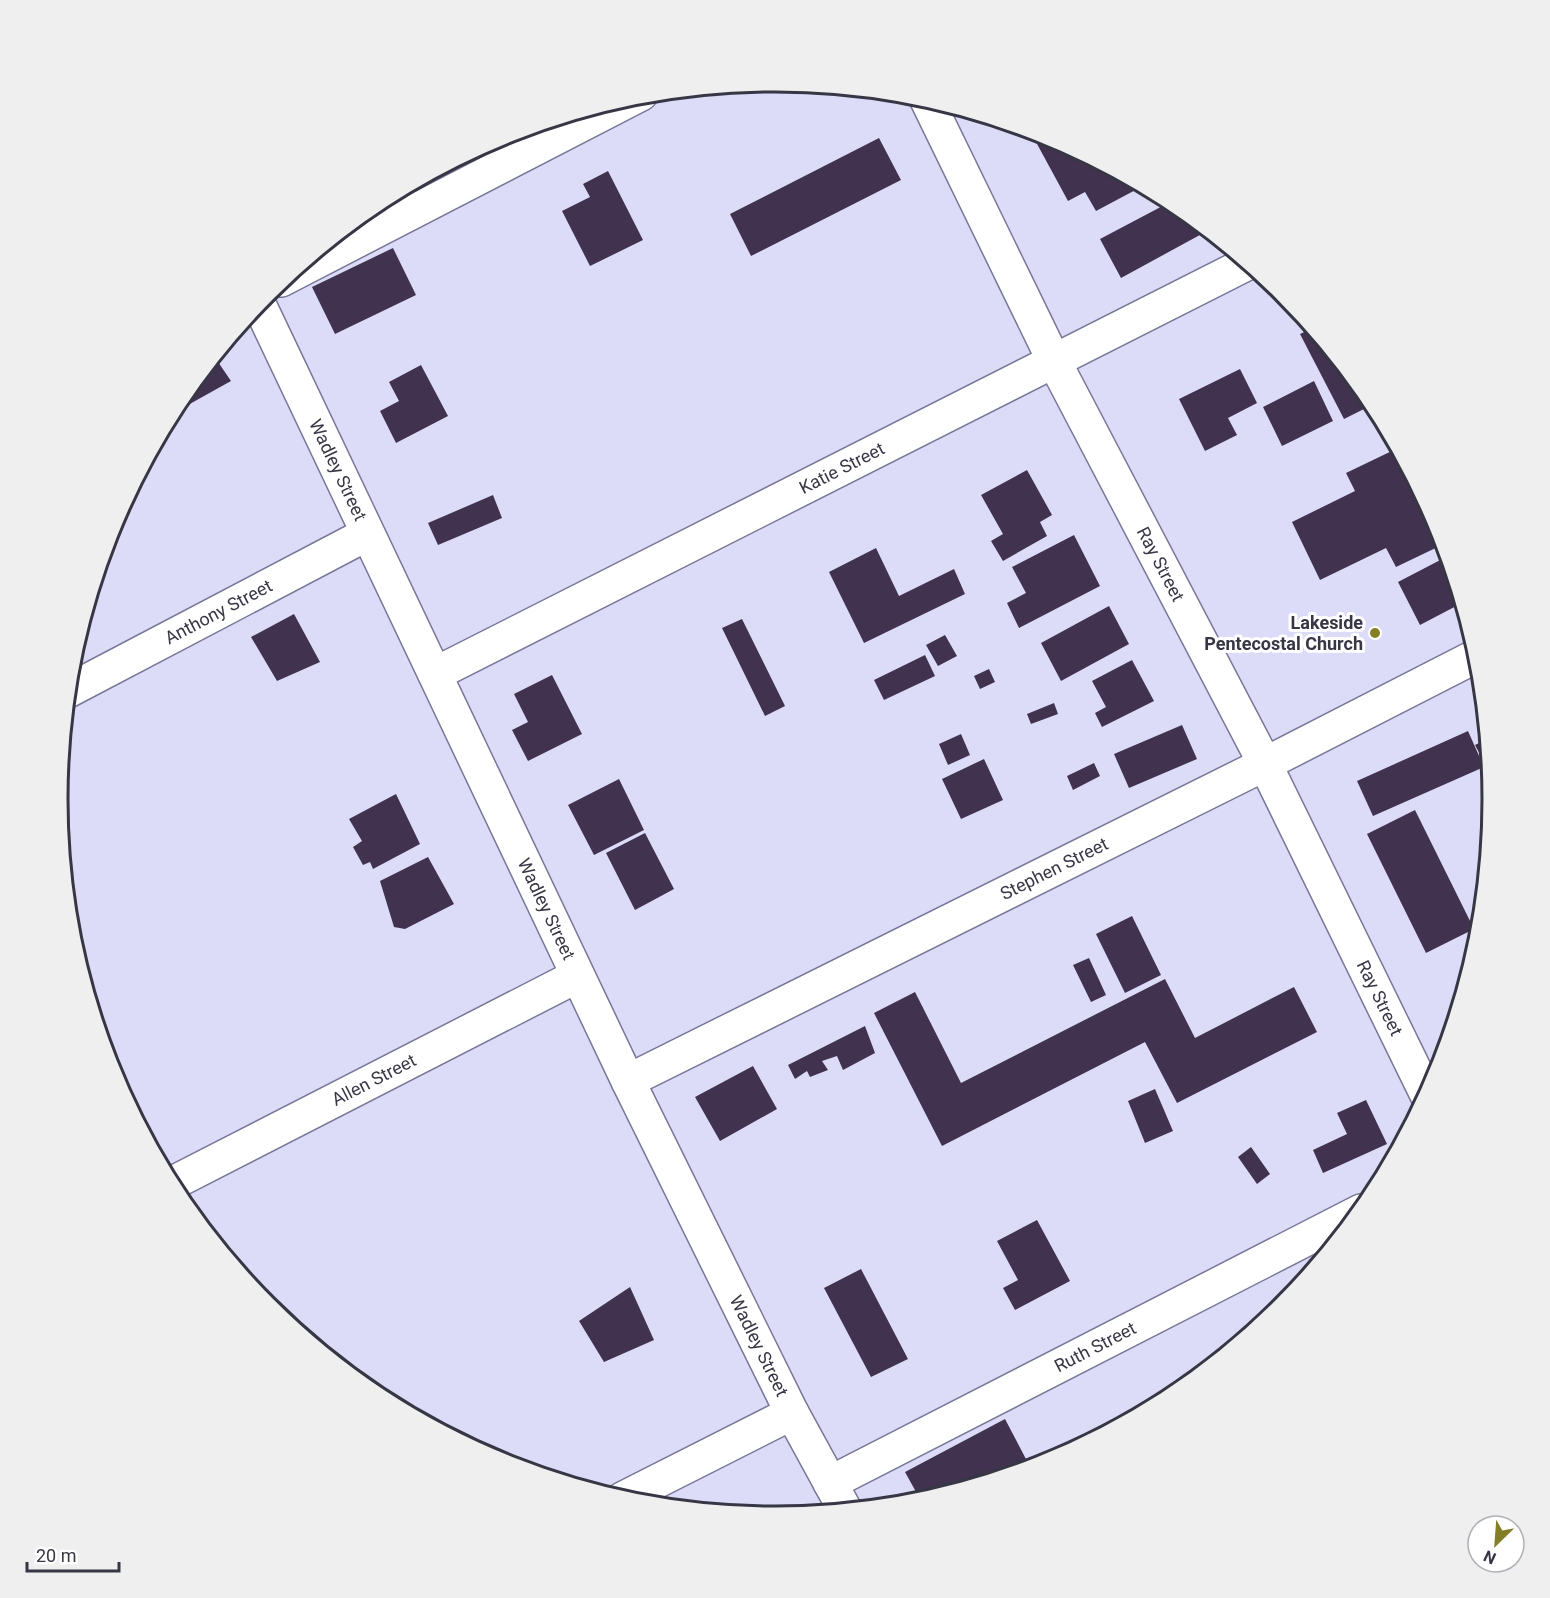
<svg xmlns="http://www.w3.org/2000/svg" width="1550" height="1598" viewBox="0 0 1550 1598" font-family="Roboto,sans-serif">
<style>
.building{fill:#41334f}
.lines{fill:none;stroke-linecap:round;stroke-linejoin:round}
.minor-casing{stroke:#787798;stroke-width:36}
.minor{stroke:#fff;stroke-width:33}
.poi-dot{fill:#847f27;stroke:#fff;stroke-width:2}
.labels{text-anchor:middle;stroke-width:6;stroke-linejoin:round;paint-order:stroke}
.street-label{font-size:18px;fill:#373645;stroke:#fff}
.poi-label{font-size:18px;font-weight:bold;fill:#373645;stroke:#fff;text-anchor:end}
.rim{fill:none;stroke:#373645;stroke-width:3}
</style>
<rect width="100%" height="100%" fill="#dcdcf9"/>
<path class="building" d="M1032 130 1050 136 1143 186 1096 211 1085 192 1068 201 1030 131Z
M879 138 901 180 751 256 730 214Z
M608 171 643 240 590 266 562 211 590 197 583 184Z
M1172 201 1209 230 1121 278 1100 239Z
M393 248 416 295 335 334 312 287Z
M1313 328 1338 358 1364 409 1344 419 1300 334Z
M214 356 231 381 170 415 178 400Z
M421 365 448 416 396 443 380 411 399 401 389 382Z
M1240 369 1257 403 1228 418 1237 435 1205 451 1179 399Z
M1314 381 1333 421 1282 446 1263 407Z
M1362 388 1372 400 1381 417 1377 420Z
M1398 448 1438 525 1444 544 1396 567 1386 548 1320 580 1292 522 1355 491 1346 473Z
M1027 470 1052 515 1040 522 1047 536 1003 561 991 541 1003 534 981 495Z
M493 495 502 518 438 545 428 523Z
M1074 535 1100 586 1019 628 1007 603 1026 593 1012 567Z
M876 548 899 596 954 569 965 594 864 643 829 572Z
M1448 556 1462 603 1420 625 1398 582Z
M1109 606 1129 644 1061 681 1041 643Z
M294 614 320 662 277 681 251 637Z
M742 619 785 706 765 716 722 628Z
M945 635 957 656 938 666 926 645Z
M925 655 935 676 884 700 874 680Z
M1132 660 1154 701 1102 727 1095 713 1106 707 1092 681Z
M989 669 995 682 980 689 974 676Z
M552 675 582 734 528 761 512 730 528 722 514 694Z
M1054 703 1058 714 1031 724 1027 714Z
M1182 725 1197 759 1129 788 1114 754Z
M1468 731 1484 767 1373 816 1357 781Z
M961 734 970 755 948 765 939 744Z
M1487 739 1490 773 1475 745Z
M984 759 1003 800 961 819 942 779Z
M1094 763 1100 776 1073 790 1067 776Z
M619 779 644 830 594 855 568 805Z
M396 794 420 844 373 869 370 862 363 865 353 847 362 841 349 819Z
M1415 810 1474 929 1426 953 1367 834Z
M645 833 674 889 635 910 606 853Z
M428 857 454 904 405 929 394 927 380 881Z
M1132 916 1161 975 1125 993 1096 934Z
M1089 958 1106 995 1091 1002 1073 965Z
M1165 979 1195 1038 1294 987 1317 1032 1177 1103 1145 1042 942 1146 874 1013 915 992 961 1083Z
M865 1026 875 1053 843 1070 837 1056 822 1061 828 1070 810 1077 807 1071 795 1079 788 1065Z
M753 1066 777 1109 720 1141 695 1097Z
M1155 1089 1173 1131 1145 1143 1128 1101Z
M1366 1100 1387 1144 1323 1173 1313 1150 1347 1134 1337 1113Z
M1251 1147 1270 1174 1257 1184 1238 1157Z
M1037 1220 1070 1281 1015 1310 1003 1288 1018 1280 997 1241Z
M861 1269 908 1359 871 1377 824 1288Z
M630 1287 654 1340 604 1362 579 1321Z
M1250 1332V1333L1229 1351 1226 1344Z
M1005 1419 1027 1461 989 1481 921 1501 905 1472Z"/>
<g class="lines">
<defs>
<g id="minor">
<path id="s1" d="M926 98 1054 361 1265 764 1427 1095"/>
<path d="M281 280 641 94"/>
<path id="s2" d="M258 302 628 1081 792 1413 845 1510"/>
<path id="s3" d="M435 674 1248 263"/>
<path id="s4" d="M68 691 367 534"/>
<path id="s5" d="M628 1081 1265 764 1478 655"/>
<path id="s6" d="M171 1184 577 976"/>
<path id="s7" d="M830 1483 1361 1211"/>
<path d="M622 1499 792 1413"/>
</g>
</defs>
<use href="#minor" class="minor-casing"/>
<use href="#minor" class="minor"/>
</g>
<circle class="poi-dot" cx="1375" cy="633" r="6"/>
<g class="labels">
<g class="street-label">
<text dy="6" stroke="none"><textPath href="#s3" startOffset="456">Katie Street</textPath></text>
<text dy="6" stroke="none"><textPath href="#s2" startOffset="186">Wadley Street</textPath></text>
<text dy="6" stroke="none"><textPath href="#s1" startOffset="522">Ray Street</textPath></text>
<text dy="6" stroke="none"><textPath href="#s4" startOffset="170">Anthony Street</textPath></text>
<text dy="6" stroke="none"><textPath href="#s5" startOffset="476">Stephen Street</textPath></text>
<text dy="6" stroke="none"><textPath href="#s2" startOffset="672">Wadley Street</textPath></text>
<text dy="6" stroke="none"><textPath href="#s1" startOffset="1008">Ray Street</textPath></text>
<text dy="6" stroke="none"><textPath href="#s6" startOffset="228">Allen Street</textPath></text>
<text dy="6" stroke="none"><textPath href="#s2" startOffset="1158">Wadley Street</textPath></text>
<text dy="6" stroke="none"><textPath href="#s7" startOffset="298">Ruth Street</textPath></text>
</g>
<g class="poi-label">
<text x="1363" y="629">Lakeside<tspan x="1363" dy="21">Pentecostal Church</tspan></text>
</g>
</g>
<path d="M0 0H1550V1598H0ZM68 799a707 707 0 1 1 1414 0a707 707 0 1 1-1414 0Z" fill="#efeff0" fill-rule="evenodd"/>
<path class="rim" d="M68 799a707 707 0 1 1 1414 0a707 707 0 1 1-1414 0Z"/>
<g transform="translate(1496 1544) rotate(205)"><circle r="28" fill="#ffffff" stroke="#afafb5" stroke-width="1.5"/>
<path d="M0-4.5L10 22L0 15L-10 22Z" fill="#847f27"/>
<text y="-9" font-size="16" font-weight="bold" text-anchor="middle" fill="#373645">N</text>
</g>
<path d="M27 1562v9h92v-9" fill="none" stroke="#373645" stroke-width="3"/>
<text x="36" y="1562" font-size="18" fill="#373645" stroke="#ffffff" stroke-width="4.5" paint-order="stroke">20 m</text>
</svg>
